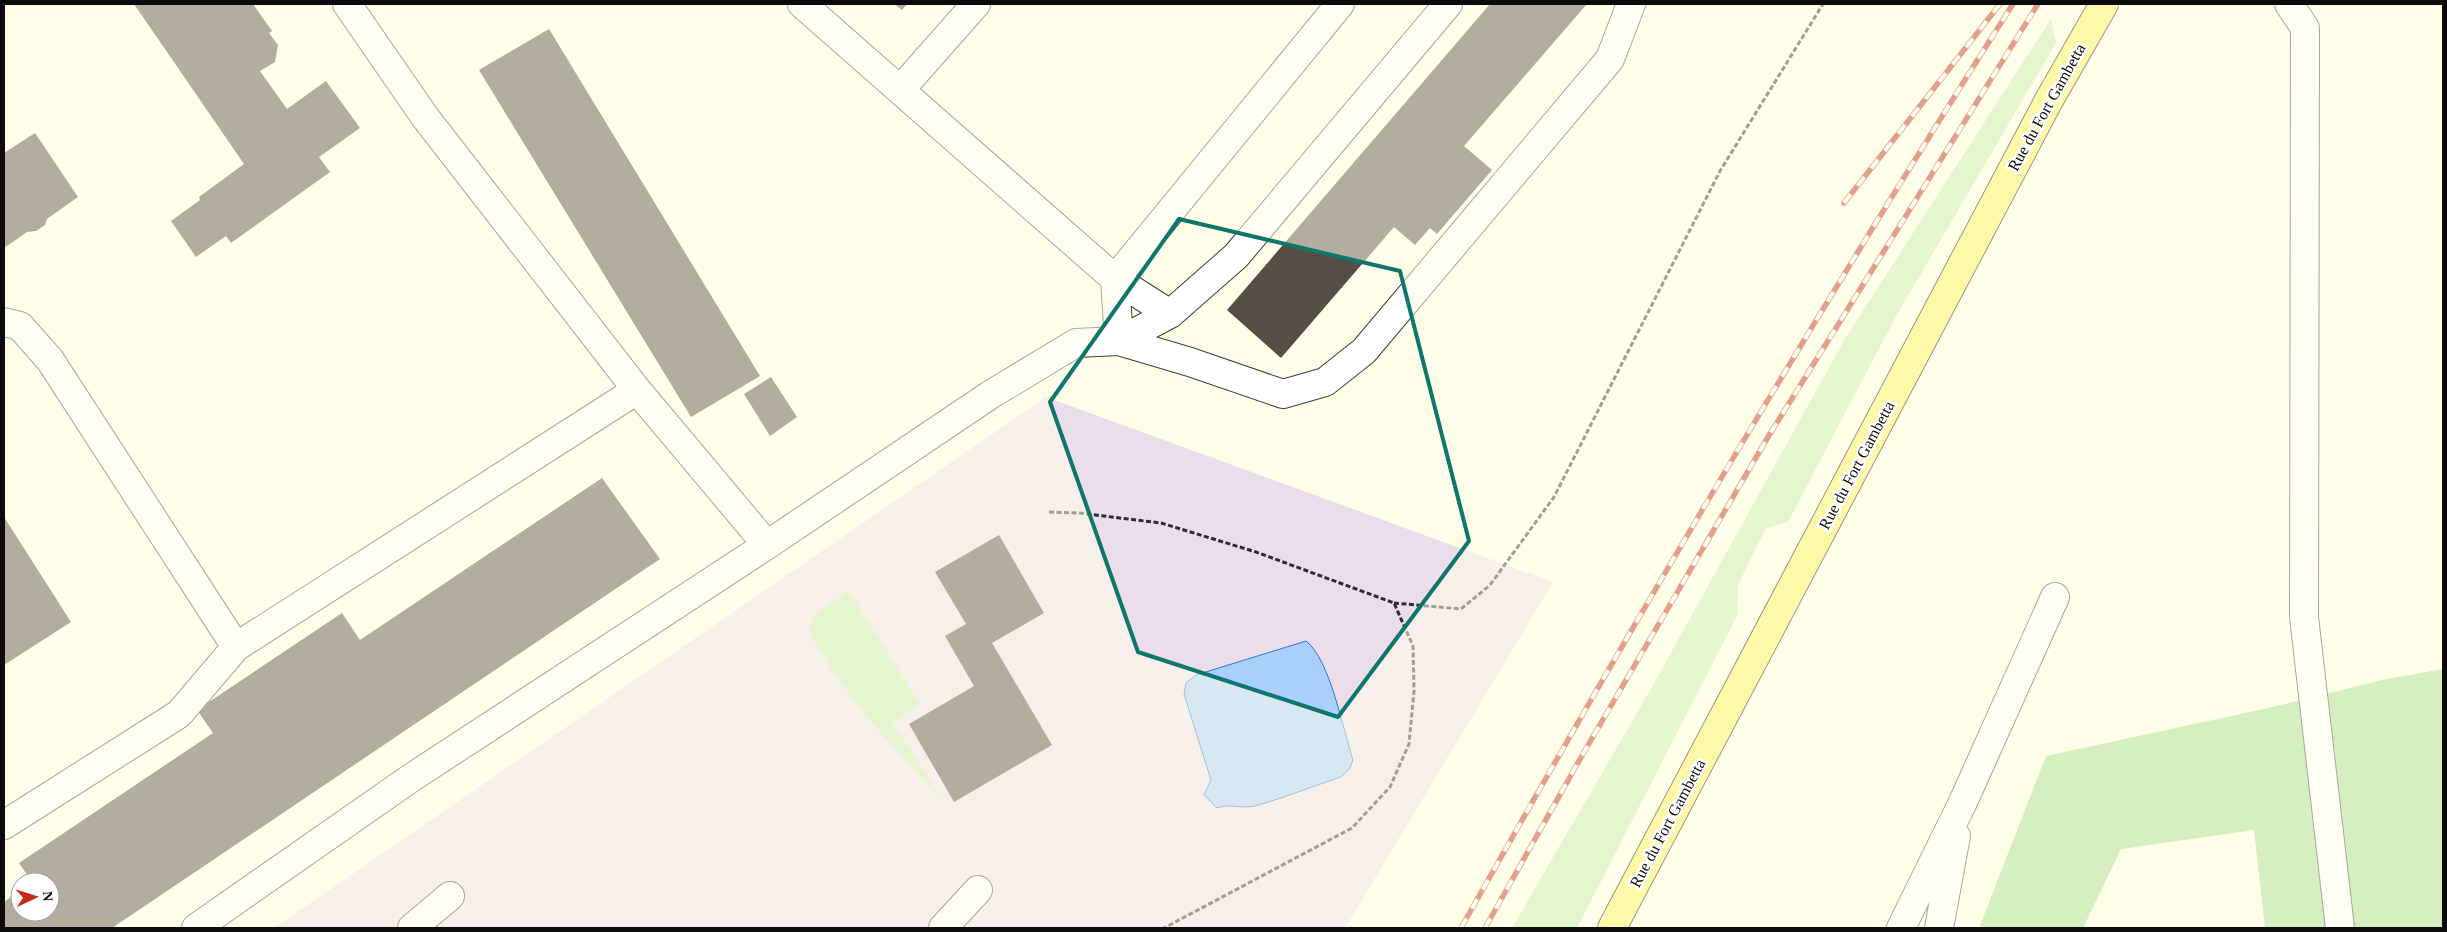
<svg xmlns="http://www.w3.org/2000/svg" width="2447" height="932" viewBox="0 0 2447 932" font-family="Georgia,serif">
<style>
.industrial{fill:#ebdeea}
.green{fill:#c5ecb0}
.forest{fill:#a5dd8e}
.water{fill:#a9cffa;stroke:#2b77d6}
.building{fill:#544e46}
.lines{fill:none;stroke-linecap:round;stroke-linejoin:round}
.minor-casing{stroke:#3e3e3e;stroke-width:30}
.major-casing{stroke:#1c1c1c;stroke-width:30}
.path{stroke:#2d2d2d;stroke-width:3;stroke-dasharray:5 2.5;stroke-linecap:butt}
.minor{stroke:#fff;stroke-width:28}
.major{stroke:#fff159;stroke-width:28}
.rail-casing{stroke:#c32d1a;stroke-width:5.5}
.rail{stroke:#fff;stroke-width:4;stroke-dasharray:11;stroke-linecap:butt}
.marked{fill:none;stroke:#0f766e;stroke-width:4;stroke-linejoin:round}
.labels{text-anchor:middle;stroke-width:5;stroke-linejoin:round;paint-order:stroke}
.street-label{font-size:16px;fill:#0b0b0b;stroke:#fff}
</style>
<rect width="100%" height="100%" fill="#fffee9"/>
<path class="industrial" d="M1046 397 1553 582 1345 928H274Z"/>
<path class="green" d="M2051 19 2056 43 1895 318 1788 522 1766 528 1738 585 1737 616 1577 928H1512L1648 694 1846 337Z
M849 591 920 704 893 723 942 799C893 748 843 695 809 632L815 614Z"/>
<path class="forest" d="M2443 669V928H2265L2254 830 2121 849 2083 928H1979L2046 756 2273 707 2382 680Z"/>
<path class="water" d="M1306 641C1330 659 1343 730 1353 760L1350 768 1341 777C1313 786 1284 798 1255 806 1242 809 1229 803 1217 808L1204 795 1211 780 1184 694 1186 683 1196 675Z"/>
<path class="building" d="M134 4H253L272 31 269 33 278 45 275 62 260 71 287 109 326 81 360 128 319 157 330 172 231 243 226 236 196 257 171 221 200 200 199 197 244 164Z
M894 4H907L902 10Z
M1490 4H1587L1464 146 1492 170 1437 234 1430 228 1415 245 1394 227 1281 358 1227 310Z
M549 29 760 376 691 417 479 70Z
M35 133 78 197 47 219 45 225 36 231 27 232 4 248V153Z
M771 377 797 417 770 436 744 394Z
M602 478 660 559 112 928H4V902L20 891V912H50V882H32L19 863 213 733 197 710 342 613 360 640Z
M4 517 71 622 4 665Z
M999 535 1044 613 992 643 1052 745 954 802 909 724 974 686 945 636 966 624 935 572Z"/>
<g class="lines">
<defs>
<path id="minor" d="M347 4 425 117 637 390 767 545
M802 4 1115 279 1170 314
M2289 4 2305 28 2304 617 2340 928
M900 90 976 4
M4 322 20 326 50 360 236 647
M1119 341 1170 314 1236 256 1448 4
M1119 341 1115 279 1340 4
M4 825 179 714 236 647 637 390
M196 928 411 778 767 545 990 395 1076 343 1119 341 1190 362 1283 394 1325 382 1364 351 1610 59 1631 4
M412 928 450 896
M943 928 978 890
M1901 928 1963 802 2055 597
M1939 928 1956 836"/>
<path id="major" d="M1612 928 2049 100 2104 4"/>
</defs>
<use href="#minor" class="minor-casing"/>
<use href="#major" class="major-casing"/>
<path class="path" d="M1049 512 1079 513 1161 523 1256 552 1394 603 1413 646 1414 691 1409 744 1390 787 1352 828 1164 928
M1394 603 1461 609 1490 585 1554 497 1720 171 1823 4"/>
<use href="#minor" class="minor"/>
<use href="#major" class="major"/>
<defs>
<path id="rail" d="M1844 203 2000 4
M1461 928C1637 615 1820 307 2013 4
M1485 928 1584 752 1768 437 2038 4"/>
</defs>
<use href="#rail" class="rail-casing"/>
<use href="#rail" class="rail"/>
</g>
<path d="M0 0H2447V932H0ZM1179 219 1400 271 1469 541 1338 717 1138 652 1050 402Z" fill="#fffee9" fill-opacity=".55" fill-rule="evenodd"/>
<path class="marked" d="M1179 219 1400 271 1469 541 1338 717 1138 652 1050 402Z"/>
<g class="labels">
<g class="street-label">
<text transform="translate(2046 107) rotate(-61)" y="6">Rue du Fort Gambetta</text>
<text transform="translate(1856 465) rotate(-62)" y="6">Rue du Fort Gambetta</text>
<text transform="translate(1667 823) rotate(-62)" y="6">Rue du Fort Gambetta</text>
</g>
</g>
<rect width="2447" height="932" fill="none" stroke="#0b0b0b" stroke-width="10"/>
<g transform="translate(35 897) rotate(86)"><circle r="24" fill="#ffffff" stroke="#9d9d9d"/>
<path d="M0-4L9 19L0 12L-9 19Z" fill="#c32d1a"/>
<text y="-8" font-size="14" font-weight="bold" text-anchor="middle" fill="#0b0b0b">N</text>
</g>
</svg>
